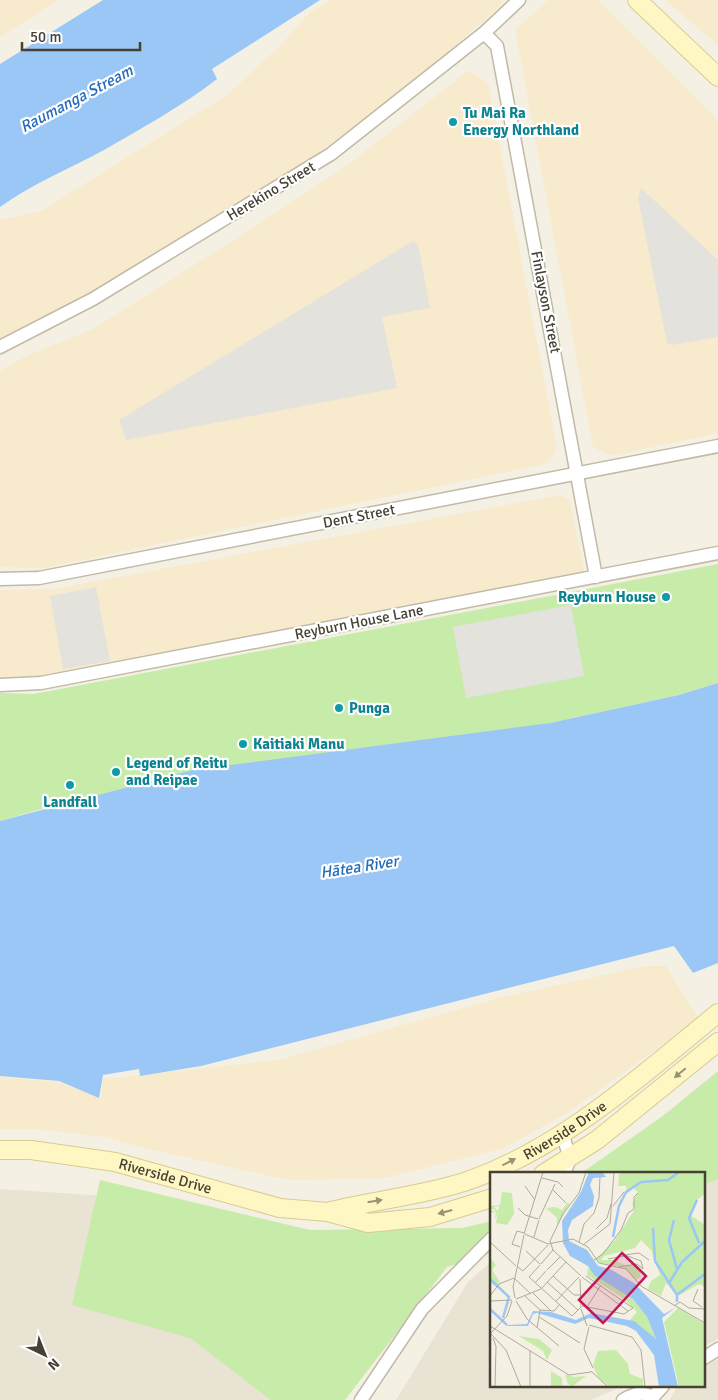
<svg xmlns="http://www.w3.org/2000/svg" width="718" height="1400" viewBox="0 0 718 1400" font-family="Signika,sans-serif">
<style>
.residential{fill:#e8e3d2}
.commercial{fill:#f8eacd}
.green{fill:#c7eba9}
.parking{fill:#e4e2dd}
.water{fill:#9bc7f6}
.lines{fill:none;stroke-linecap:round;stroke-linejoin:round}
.minor-casing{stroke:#c0baa6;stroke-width:15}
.secondary-casing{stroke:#d7cc90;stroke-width:20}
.minor{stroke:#fff;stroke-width:12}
.secondary{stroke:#fff7c3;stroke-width:18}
.oneway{fill:#999374}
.culture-dot{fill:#0f9aa8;stroke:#fff;stroke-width:2}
.labels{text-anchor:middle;stroke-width:4.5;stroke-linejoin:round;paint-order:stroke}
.culture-label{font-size:15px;font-weight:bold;fill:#0d838f;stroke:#fff;text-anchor:start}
.street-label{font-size:15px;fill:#464133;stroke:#fff}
.water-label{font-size:16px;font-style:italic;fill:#256bba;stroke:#fff}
.inset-river{fill:none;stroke:#9bc7f6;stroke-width:2.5}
.inset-road{fill:none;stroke:#aeaa9d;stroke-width:1}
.view{fill:#c2185b;fill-opacity:0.15;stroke:#c2185b;stroke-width:2.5}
.inset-edge{fill:none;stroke:#464133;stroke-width:2.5}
</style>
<rect width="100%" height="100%" fill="#f4f0e4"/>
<path class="residential" d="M718 1071V1337L716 1340 704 1346V1174H590Z
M0 1189 139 1198 333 1400H0Z
M492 1261V1386H623L591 1400H396L468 1282Z
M718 1359V1400H670L677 1386H704V1367Z"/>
<path class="commercial" d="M0 0H59L0 37Z
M331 0H503L498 8 405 89 281 180 0 344V220L41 211 227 95 281 45 309 13Z
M548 0H598L718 120V433L616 455 608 454 593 447 515 30Z
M665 0H718V45Z
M471 72 488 83 557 448 549 462 540 465 43 568 0 567V371L24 357 93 329 226 245 345 167 465 73Z
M560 495 569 499 585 573 67 677 0 679V590L54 589Z
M645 966H666L699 1019 567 1113 502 1149 385 1178 288 1180 144 1148 105 1137 37 1129H0V1077L58 1082 101 1098 103 1079 279 1060 502 997Z"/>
<path class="green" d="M718 564V683L679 695 550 723 62 803 0 821V693L34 694Z
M718 1071V1179L704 1184V1174H580L670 1111Z
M100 1180 310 1230 462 1228 492 1221V1253L447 1267 345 1400H271L190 1338 72 1305Z"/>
<path class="parking" d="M641 188 718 260V337L672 345 667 343 638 198Z
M413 241 418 244 430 308 382 317 397 388 126 440 119 420Z
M96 587 110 661 63 669 50 596Z
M571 605 584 676 466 698 453 627Z"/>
<path class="water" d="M103 0H320L212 69 217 79C182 106 142 128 104 150 69 169 32 184 0 207V64Z
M718 683V963L693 973 674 946 201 1066 140 1076 139 1069 103 1075 99 1098 59 1081 0 1076V821L193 770 550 723 679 695Z"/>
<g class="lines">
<defs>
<path id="minor" d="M484 33 497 46 596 577
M0 347 93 299 331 154 484 33 519 0
M0 579 39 578 718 446
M0 685 41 683 718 553
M562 1133 570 1158 564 1174
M704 1358 718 1349
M653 1397 663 1386
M361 1400 422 1309 492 1238
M623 1400C634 1394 641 1391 653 1397V1400"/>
<g id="secondary">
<path d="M637 0 718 77"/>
<path id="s1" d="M0 1150H31L115 1162 280 1208 328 1212 368 1223 430 1217 492 1198"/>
<path d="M543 1174 597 1140 718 1042"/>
<path id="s2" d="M331 1211C375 1200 420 1196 464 1182 560 1150 641 1076 718 1013"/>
</g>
</defs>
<use href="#minor" class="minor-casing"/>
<use href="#secondary" class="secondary-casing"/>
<use href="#minor" class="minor"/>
<use href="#secondary" class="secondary"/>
</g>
<defs><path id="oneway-solid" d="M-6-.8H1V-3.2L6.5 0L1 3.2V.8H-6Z" transform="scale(1.25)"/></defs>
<g class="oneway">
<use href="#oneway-solid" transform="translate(680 1073) rotate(140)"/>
<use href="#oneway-solid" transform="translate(509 1162) rotate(-27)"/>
<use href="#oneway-solid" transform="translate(375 1201) rotate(-9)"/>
<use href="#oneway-solid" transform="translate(445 1212) rotate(165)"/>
</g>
<g class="culture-dot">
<circle cx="453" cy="122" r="5"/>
<circle cx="666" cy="597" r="5"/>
<circle cx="339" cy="708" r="5"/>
<circle cx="243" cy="744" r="5"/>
<circle cx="116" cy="772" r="5"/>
<circle cx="70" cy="785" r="5"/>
</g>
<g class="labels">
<g class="culture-label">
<text x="463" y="118">Tu Mai Ra<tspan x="463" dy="17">Energy Northland</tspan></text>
<text x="656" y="602" text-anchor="end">Reyburn House</text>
<text x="349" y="713">Punga</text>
<text x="253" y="749">Kaitiaki Manu</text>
<text x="126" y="768">Legend of Reitu<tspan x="126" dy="17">and Reipae</tspan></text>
<text x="70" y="807" text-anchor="middle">Landfall</text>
</g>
<g class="street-label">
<text transform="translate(271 191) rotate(-31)" y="5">Herekino Street</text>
<text transform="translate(546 302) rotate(79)" y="5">Finlayson Street</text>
<text transform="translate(359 516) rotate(-11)" y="5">Dent Street</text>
<text transform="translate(359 622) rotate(-11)" y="5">Reyburn House Lane</text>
<text dy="5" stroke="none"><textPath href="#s2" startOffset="250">Riverside Drive</textPath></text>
<text dy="5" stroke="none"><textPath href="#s1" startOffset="168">Riverside Drive</textPath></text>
</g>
<g class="water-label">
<text transform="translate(76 98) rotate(-28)" y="6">Raumanga Stream</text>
<text transform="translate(359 866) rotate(-9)" y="6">Hātea River</text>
</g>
</g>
<g transform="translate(490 1172)">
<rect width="215" height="215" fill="#f4f0e4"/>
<path d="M133 0H215V22L207 28 200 43 215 53V115L209 112 188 124 176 111 171 124 158 117 161 109 170 103 161 78 151 68 145 76 114 84 111 88H124L137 94 147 93 151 105 146 108 134 95 111 91 106 87 125 68 145 37 142 32 148 20 143 16 137 22 136 14H128L129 2ZM12 20 22 21 24 42 17 53 6 51 9 34 4 35 8 39 5 49 6 40 0 41 1 38 6 40 4 37H0V34L10 33ZM77 31H80L67 53V46L56 36 65 35 72 38ZM0 85 6 93 2 98 10 110 5 114 0 110ZM98 96 143 127 157 145 166 167 140 148 147 140 133 126 97 103ZM188 136 215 152V214L189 215 174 150ZM29 164 49 167 62 178 57 188 53 179ZM126 178 138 192 140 202 153 207V215H120L108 205 103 193 108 179ZM61 199 72 206V215H61ZM75 202 84 205 96 204 83 214 78 212Z" fill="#c7eba9"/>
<path d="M99 0H112L116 5 103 6 100 13 104 24 103 34 82 48 78 58 79 69 97 78 108 94 120 97 144 111 174 142 185 136 172 146 188 215H169L164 183 146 159 137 154 99 146 85 152 47 141 43 142 38 154H19L16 153 37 152 43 139 61 140 86 148 101 141 144 149 166 167 157 145 143 127 104 103 98 94 80 84 73 71 72 49 91 20Z" fill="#9bc7f6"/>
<path class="inset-river" d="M207 28 199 46 209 71M184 48 179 68 187 97M163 56 165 89 187 123V130M123 65 129 34 136 20 151 10 178 8 189 0M0 107 19 125 13 146M179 111 192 90 215 69M188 122 215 102M0 137 17 153"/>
<path class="inset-road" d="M52 6 68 10 73 15M35 14 45 28M62 17 76 31M123 34 134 20M28 36 35 43 48 47M49 47 65 12M106 57 117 46 121 32M34 62 53 0M35 62 58 72 83 67 98 75 109 91 136 97 151 114 215 151M44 65 49 48M0 70 26 94M89 70 94 52 104 41 109 26 110 5M93 73 120 52 124 0M30 75 22 72 27 59 34 61M36 79 50 92M135 83 149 81 159 88M118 87 134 84M104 88 113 82 131 58 138 41 144 37V25L148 21M51 92 63 78M50 93 39 105 82 144 91 135M28 95 33 99 58 73M129 95 147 92 153 97 151 89 135 83M57 98 70 85M63 104 84 123H91M91 104 63 78 60 69 73 42 89 21 96 0M92 105 138 139M24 106 41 122M90 107 91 135M57 110 88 138M45 111 56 99M208 117 203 129 212 135M43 121 61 139M0 124 9 112 24 106M35 124 50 138 64 139 69 133M25 126 23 115 34 63M26 127 51 117 76 90M0 129 22 128M26 129 37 147 69 174M66 129 89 105M92 134 134 142 143 136 96 104M184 134 190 130 199 136 215 137M97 135 111 113M91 137 97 154M49 145 90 171M99 153 142 165 151 178 155 215M0 154 79 203 101 200M99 155 94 177 103 196M47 156 50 138M0 162 17 144 22 129M1 162 16 178 31 215M3 166 6 174 5 215M40 179V215M101 199 118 215"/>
<path class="view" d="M132 81 156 104 113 151 89 128Z"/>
<rect width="215" height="215" class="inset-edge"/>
</g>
<g transform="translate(45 1355) rotate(137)" stroke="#ffffff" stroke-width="4" paint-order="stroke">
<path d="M0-4L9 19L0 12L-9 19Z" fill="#464133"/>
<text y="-8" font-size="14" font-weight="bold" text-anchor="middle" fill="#464133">N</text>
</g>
<path d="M22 42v8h118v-8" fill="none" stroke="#464133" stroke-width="2.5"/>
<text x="30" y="42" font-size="15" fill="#464133" stroke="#ffffff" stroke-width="4" paint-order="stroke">50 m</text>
</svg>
